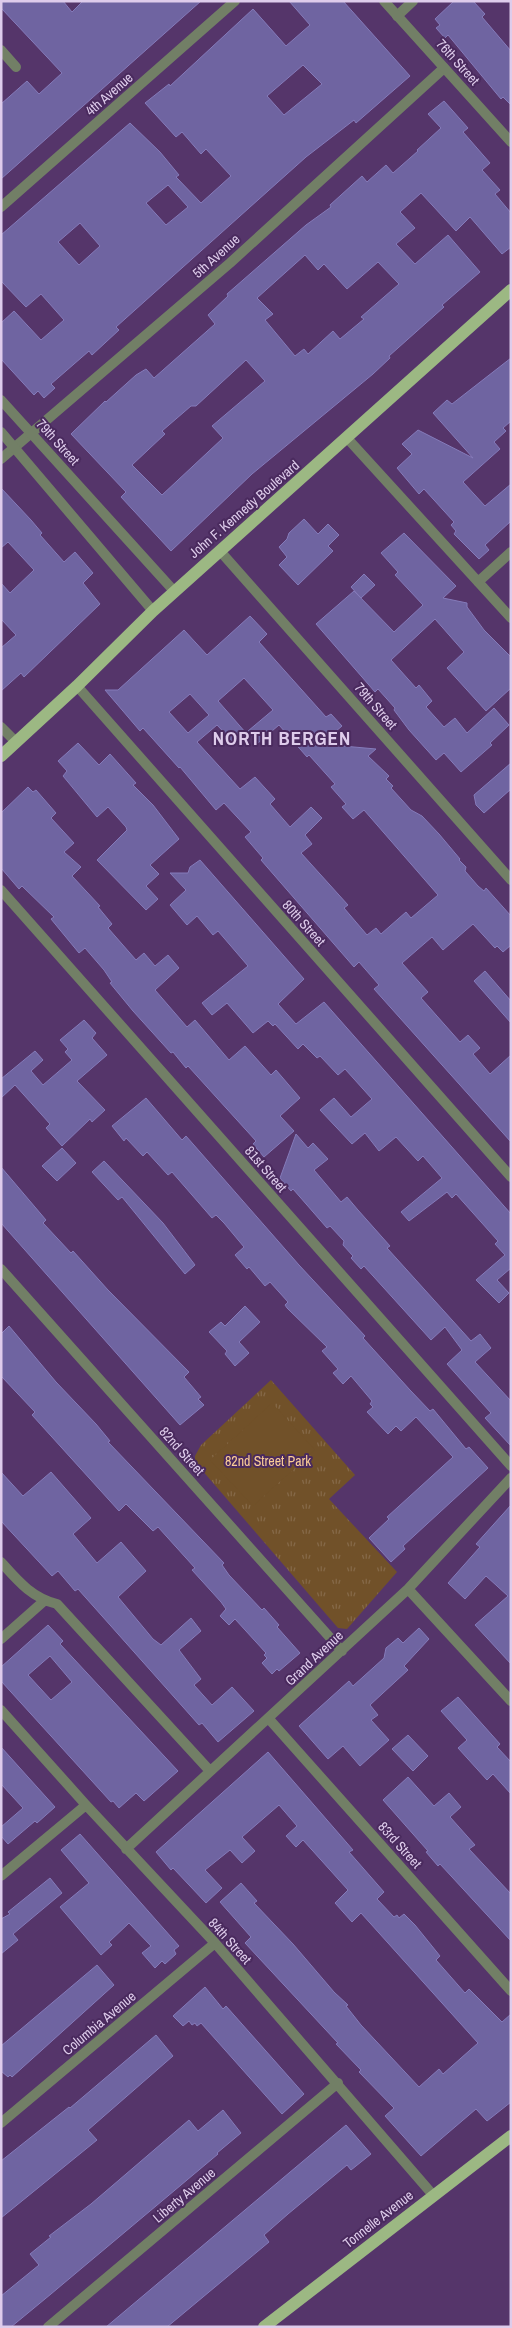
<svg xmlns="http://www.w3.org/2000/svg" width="512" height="2328" viewBox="0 0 512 2328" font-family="'Archivo Narrow',sans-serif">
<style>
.park{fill:url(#park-tufts)}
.pitch{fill:#715129}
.building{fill:#6f64a1;stroke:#857bba;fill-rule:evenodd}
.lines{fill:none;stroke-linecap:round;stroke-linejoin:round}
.minor{stroke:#727f66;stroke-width:10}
.tertiary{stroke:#727f66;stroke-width:10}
.primary{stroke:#9cb883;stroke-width:12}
.labels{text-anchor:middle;stroke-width:4;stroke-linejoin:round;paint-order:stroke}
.street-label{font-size:14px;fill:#decceb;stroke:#4a2a5e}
.park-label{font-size:14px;fill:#fbcd96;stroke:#4a2a5e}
.district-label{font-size:19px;font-weight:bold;letter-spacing:1px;fill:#decceb;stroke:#4a2a5e}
</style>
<defs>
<pattern id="park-tufts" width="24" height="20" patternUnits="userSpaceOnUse" patternTransform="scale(1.25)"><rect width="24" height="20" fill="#715129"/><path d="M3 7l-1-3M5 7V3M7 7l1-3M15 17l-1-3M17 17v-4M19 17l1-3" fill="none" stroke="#856948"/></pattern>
</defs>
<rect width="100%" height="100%" fill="#55356a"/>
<path class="park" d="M271 1380 355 1475 329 1499 397 1572 347 1629 338 1628 195 1462V1456L201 1445Z"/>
<path class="pitch" d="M272 1403 315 1450 253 1506 210 1460Z"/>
<path class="building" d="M1 1H63L72 12 83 1H201L1 179V104L27 81 39 94 62 73 1 8Z
M289 1H343L410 76 356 123 354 120 306 157 116 327 119 330 92 355 89 351 51 384 55 388 44 398 38 391 34 395 1 359V323L14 311 41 340 64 320 41 294 26 307 1 281V235L130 123 160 152 179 175 176 177 201 203 231 176 206 149 201 154 182 132 176 137 145 103 169 84 170 86 253 9 286 46 310 25ZM303 65 322 84 284 115 267 96ZM168 185 188 207 166 225 146 203ZM80 223 100 246 79 265 58 242Z
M454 1H473L485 14 482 17 511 51V105L503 97 501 99 448 35 445 38 436 28 440 25 435 19Z
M444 101 468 128 463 132 490 163 482 170 500 190 495 194 511 213V247L502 254 470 217 456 231 421 193 400 212 415 228 396 244 415 264 448 235 480 272 442 305 444 307 389 356 390 358 373 374 252 474 171 551 121 497 126 492 71 434 105 401 106 402 136 375 146 369 154 378 215 324 208 315 228 296 227 294 306 225 331 207 330 205 362 176 367 182 386 165 393 173 418 151 417 150 441 128 428 114ZM305 255 318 270 324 264 347 289 378 262 399 284 361 317 364 319 340 339 333 331 308 354 304 349 295 356 265 320 273 314 257 298ZM246 360 265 381 212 426 223 438 162 495 132 465 165 434 162 431 191 406H196Z
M511 358V421L503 428 506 431 494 442 500 449 463 482 485 506 511 484V521L485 545 489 550 479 559 454 534 456 531 451 525 454 522 424 489 419 494 397 468 412 454 402 444 418 430 473 458 433 413 447 400 452 404Z
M1 488 31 520 42 533 40 535 64 562 75 552 93 573 83 583 100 604 24 677 21 673 1 691V648L16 635 1 619V583L10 593 34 570 8 542 1 548Z
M304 519 318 534 328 524 339 535 328 546 333 551 298 585 279 565 287 557 279 547 287 539 289 533Z
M404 533 456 586 443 598 467 603V607L484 630 511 657V688L486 711 447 668 464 652 435 619 391 660 416 688 419 685 432 701 426 707 444 727 455 718 467 733 494 708 509 725 490 743 492 745 461 772 444 753 436 760 409 730 394 710 395 708 378 689 375 692 316 624 354 591 394 632 423 605 395 575 398 572 381 553Z
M364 574 375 585 361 598 351 587Z
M250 616 267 634 259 642 326 717 331 714 342 726 321 744 376 749 368 756 389 776 386 779 393 786 391 788 411 810 422 816 439 834 460 859 459 860 466 867 465 871 478 886 484 891 486 888 511 916V945L503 952 497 946 495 948 473 924 443 950 432 937 402 963 428 992 421 998 460 1042 468 1035 480 1048 473 1054 490 1074 511 1055V1142L374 989 379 985 359 962 354 967 261 860 263 858 245 837 251 832 224 803 216 810 180 767 179 768 143 728 140 731 105 690H118L184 630 207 655ZM244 678 273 710 248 731 258 743 279 725 307 757 309 755 335 784 331 787 346 804 342 807 353 819 364 810 438 895 411 918 406 912 381 934 376 928 367 935 344 908 348 905 301 853 312 844 305 835 322 818 311 807 290 827 270 804 275 799 255 777 240 789 197 742 217 725 235 744 246 733 218 701ZM190 694 209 715 188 733 169 712Z
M78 743 99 765 110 754 136 783 133 785 153 805 179 839 150 865 159 874 146 886 158 899 146 910 97 860 127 830 126 827 108 807 97 817 63 776 67 771 58 761Z
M511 763V789L484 813 476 805 474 795Z
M28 787 33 792 36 790 56 813 51 818 74 843 64 852 81 867 72 876 100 906 98 907 112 924 108 928 136 960 144 953 155 966 168 955 179 968 155 990 187 1027 195 1020 229 1060 245 1046 271 1075 276 1070 300 1098 280 1116 294 1131 264 1157 253 1144 256 1141 188 1066 186 1068 173 1052 171 1053 133 1011 110 983 112 982 104 970 85 948 79 953 51 919 54 917 22 886 19 889 1 868V813Z
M200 860 304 979 278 1004 296 1024 324 1002 511 1214V1268L497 1280 509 1293 499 1303 476 1280 505 1255 495 1244 498 1241 456 1194 452 1198 447 1192 409 1221 401 1212 442 1178 423 1156 418 1161 396 1137 379 1151 365 1133 352 1144 320 1110 334 1098 351 1117 372 1099 345 1069 338 1075 320 1056 317 1058 303 1044 298 1049 275 1024 273 1026 268 1021 253 1033 227 1003 212 1015 202 1003 248 966 218 931 213 935 197 916 187 925 170 905 186 890 170 873H188L190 867Z
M485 971 511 1001V1023L474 981Z
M84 1020 96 1033 92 1038 107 1055 77 1081 105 1110 92 1122 90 1119 62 1146 46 1128 50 1124 15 1085 1 1098V1079L35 1051 43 1060 31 1071 43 1085 72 1060 65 1052 68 1049 60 1040Z
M146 1098 182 1140 186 1136 299 1265 365 1336 363 1338 410 1390 430 1411 433 1409 466 1449 469 1447 488 1468 403 1546 405 1549 391 1562 369 1538 389 1519 387 1517 453 1457 416 1417 401 1431 396 1426 388 1434 367 1412 373 1407 370 1404 372 1401 351 1376 343 1384 333 1373 338 1369 322 1351 327 1347 287 1308 285 1305 288 1302 270 1282 265 1286 249 1267 247 1269 235 1255 244 1247 224 1223 216 1215 212 1218 172 1172 168 1175 147 1152 143 1156 126 1138 124 1141 112 1126Z
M296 1134 308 1148 313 1143 328 1159 314 1170 341 1202 347 1197 358 1210 390 1246 387 1248 471 1341 480 1334 491 1348 475 1362 511 1401V1446L485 1418 491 1413 447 1364 462 1350 445 1327 431 1340 364 1266 361 1269 351 1258 353 1256 343 1245 344 1241 330 1226 327 1228 293 1189 291 1191 280 1178Z
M62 1148 76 1163 57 1181 42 1166Z
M104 1161 163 1223 195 1265 185 1274 122 1197 118 1200 92 1172Z
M1 1167 46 1220 43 1223 71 1253 73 1251 108 1290 189 1372 184 1377 201 1397 198 1399 204 1405 180 1425 1 1223Z
M245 1306 260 1322 239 1342 249 1353 235 1366 225 1354 227 1351 209 1332 221 1322 225 1326Z
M9 1326 56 1382 96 1424 110 1441 108 1442 224 1563 222 1565 229 1575 262 1610 264 1608 279 1625 277 1627 300 1653 279 1671 277 1669 272 1674 262 1663 267 1658 264 1655 266 1653 235 1619 229 1625 220 1616 226 1609 221 1602 192 1570 195 1568 158 1527 153 1531 126 1504 119 1511 32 1415 35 1412 1 1376V1334Z
M1 1472 23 1496 51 1472 91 1518 73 1534 97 1563 121 1542 146 1571 118 1597 153 1639 161 1645 191 1618 201 1631 179 1650 201 1679 194 1685 212 1705 232 1687 254 1711 218 1742 202 1723 199 1725 78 1589 75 1591 58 1571 52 1576 1 1521Z
M511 1505V1664L475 1625 508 1596 486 1576 465 1599 448 1583 480 1547 476 1544Z
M48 1625 63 1641 60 1644 178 1771 144 1801 136 1793 119 1808 113 1801 111 1802 1 1681V1667ZM50 1656 72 1682 51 1700 28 1675Z
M419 1628 429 1639 404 1666 408 1670 370 1705 378 1715 371 1720 389 1740 360 1766 343 1746 328 1759 299 1726 349 1681 353 1686 384 1658 386 1648 398 1638 403 1643Z
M458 1697 500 1744 497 1747 511 1762V1794L493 1774 487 1780 458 1748 467 1740 441 1711Z
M408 1735 428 1756 413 1771 392 1749Z
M1 1747 55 1807 37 1823 35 1821 8 1844 1 1836V1827L23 1808 1 1784Z
M268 1752 353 1850 349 1852 384 1892 377 1899 394 1917 397 1915 399 1918 404 1914 415 1925 440 1956 436 1960 465 1993 469 1989 502 2022 511 2014V2102L487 2121 476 2109 421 2156 385 2116 394 2108 359 2072 361 2070 336 2044 338 2043 245 1943 251 1937 220 1902 241 1883 257 1901 254 1903 293 1944 334 1992 348 2005 346 2006 361 2025 419 2087 439 2069 443 2074 478 2043 361 1913 352 1922 335 1903 348 1890 303 1840 296 1847 286 1836 297 1826 279 1805 242 1837 255 1851 242 1863 230 1850 205 1870 222 1888 206 1903 173 1868 171 1870 156 1852Z
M408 1777 434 1806 449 1793 461 1807 450 1817 475 1845 469 1849 511 1894V1941L440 1864 438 1866 426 1852 428 1851 383 1800Z
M80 1834 179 1946 174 1950 176 1954 165 1964 162 1961 155 1968 142 1953 151 1946 129 1923 109 1942 112 1945 101 1955 60 1907 89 1883 61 1850Z
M50 1878 62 1893 13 1934 18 1940 1 1954V1919L10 1914 8 1912Z
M97 1965 114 1985 12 2077 10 2075 8 2077 1 2071V2046Z
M205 1987 223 2009 226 2006 304 2094 282 2114 201 2023 197 2026 195 2023 192 2025 189 2021 183 2026 173 2016Z
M156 2035 173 2056 88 2130 97 2140 1 2218V2161L69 2107 70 2108Z
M223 2110 241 2133 217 2153 218 2154 51 2294 11 2327H1V2296L39 2265 30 2254 51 2237 49 2236 91 2204 189 2120 198 2131Z
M346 2125 371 2154 351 2170 347 2165 288 2214 264 2235 269 2242 167 2327H106Z"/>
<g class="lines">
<path class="minor" d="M397 16 413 1
M1 50 16 67
M1 207 235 1
M347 438 511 618
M1 459 230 263 444 68
M220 551 511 880
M478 582 511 552
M77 686 511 1177
M1 727 16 742
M1 890 511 1466
M1 1269 342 1651
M1 1562C18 1581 32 1598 57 1604L210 1771
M408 1589 511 1701
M1 1639 44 1601
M1 1710 86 1805 215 1943 433 2195
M269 1719 511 1991
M126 1849 408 1589 511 1478
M1 1876 86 1805
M1 2123 215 1943
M48 2327 338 2083"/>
<path class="tertiary" d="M384 1 511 142
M1 400 174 591
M1 432 153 611"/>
<path class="primary" d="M1 756 77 686 153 611 511 290
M264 2327 511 2136"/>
</g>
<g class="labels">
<g class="street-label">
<text transform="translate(458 62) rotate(48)" y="5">76th Street</text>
<text transform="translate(109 94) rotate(-41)" y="5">4th Avenue</text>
<text transform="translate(216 256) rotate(-42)" y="5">5th Avenue</text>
<text transform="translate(58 442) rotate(48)" y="5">79th Street</text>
<text transform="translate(244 509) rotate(-41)" y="5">John F. Kennedy Boulevard</text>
<text transform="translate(376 706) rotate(49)" y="5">79th Street</text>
<text transform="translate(304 923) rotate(48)" y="5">80th Street</text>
<text transform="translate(266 1169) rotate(49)" y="5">81st Street</text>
<text transform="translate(182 1451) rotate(48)" y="5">82nd Street</text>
<text transform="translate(314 1658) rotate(-43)" y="5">Grand Avenue</text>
<text transform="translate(400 1845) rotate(48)" y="5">83rd Street</text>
<text transform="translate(230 1941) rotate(48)" y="5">84th Street</text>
<text transform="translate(99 2023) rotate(-40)" y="5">Columbia Avenue</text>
<text transform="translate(184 2195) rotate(-40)" y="5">Liberty Avenue</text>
<text transform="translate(378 2219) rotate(-38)" y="5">Tonnelle Avenue</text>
</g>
<g class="park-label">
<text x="268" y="1466">82nd Street Park</text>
</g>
<g class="district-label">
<text x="282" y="745">NORTH BERGEN</text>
</g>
</g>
<rect width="512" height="2328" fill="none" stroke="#decceb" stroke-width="5"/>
</svg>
